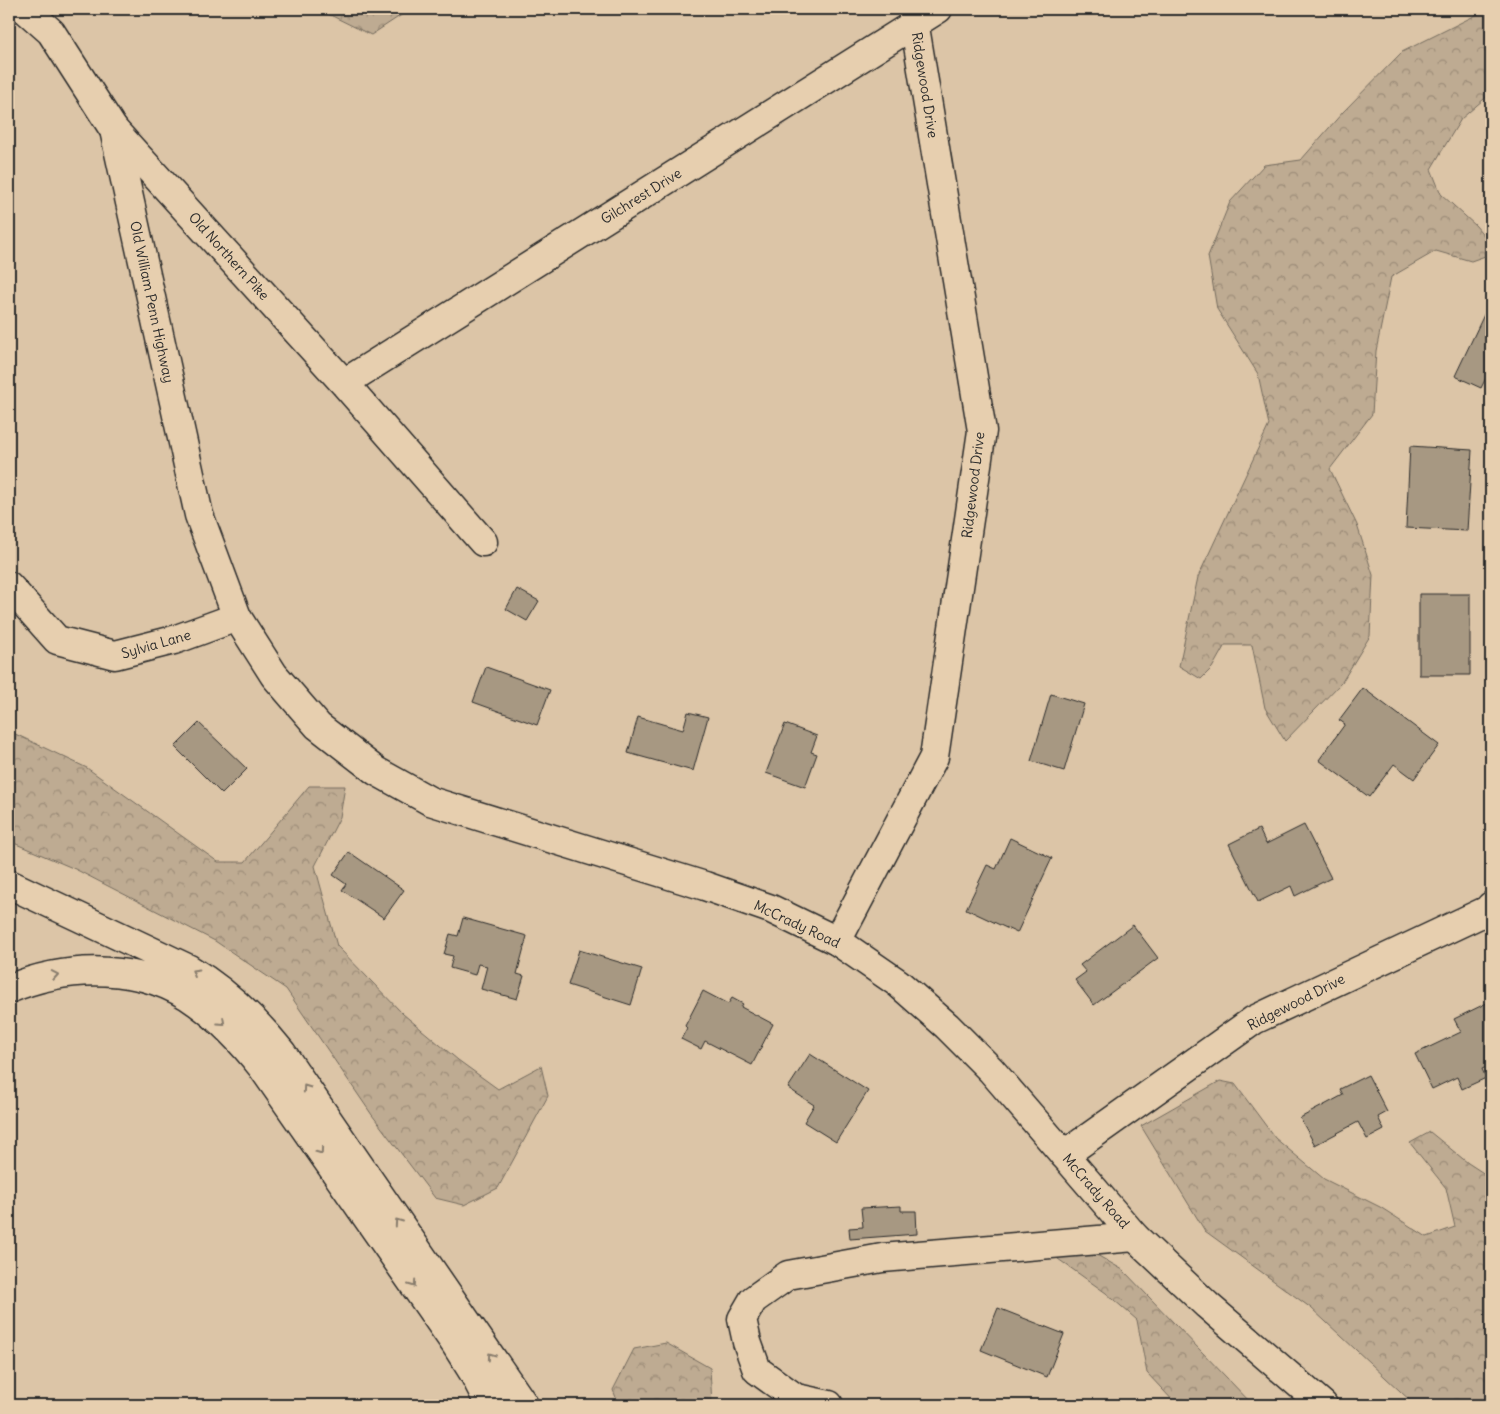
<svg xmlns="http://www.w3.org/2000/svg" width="1500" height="1414" viewBox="0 0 1500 1414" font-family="Delius,sans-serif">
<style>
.forest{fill:url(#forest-crowns);stroke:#746b5e}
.building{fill:#a79882;stroke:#2b2b2b}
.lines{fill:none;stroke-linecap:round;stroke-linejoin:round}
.minor-casing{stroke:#2b2b2b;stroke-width:31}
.major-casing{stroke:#2b2b2b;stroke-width:31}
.highway-casing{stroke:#2b2b2b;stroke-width:31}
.minor{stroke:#e7cfaf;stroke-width:28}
.major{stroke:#e7cfaf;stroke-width:28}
.highway{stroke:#e7cfaf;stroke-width:28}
.oneway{stroke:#897d6d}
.labels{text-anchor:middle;stroke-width:4;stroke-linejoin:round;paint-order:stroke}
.street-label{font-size:14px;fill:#2b2b2b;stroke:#e7cfaf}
</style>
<defs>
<pattern id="forest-crowns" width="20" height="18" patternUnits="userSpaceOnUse" patternTransform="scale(1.25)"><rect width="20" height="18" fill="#beab92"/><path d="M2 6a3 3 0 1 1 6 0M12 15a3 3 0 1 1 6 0" fill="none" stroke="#9b8b77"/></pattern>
</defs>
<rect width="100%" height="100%" fill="#dcc5a7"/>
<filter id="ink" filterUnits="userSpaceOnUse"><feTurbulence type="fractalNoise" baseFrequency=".02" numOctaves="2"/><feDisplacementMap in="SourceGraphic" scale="10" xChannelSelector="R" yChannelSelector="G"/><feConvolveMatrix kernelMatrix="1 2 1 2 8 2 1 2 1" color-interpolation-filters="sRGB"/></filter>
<g filter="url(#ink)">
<path class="forest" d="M318 9H432L406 12 371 35Z
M1488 9H1491V93L1461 119 1431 169 1441 194 1476 226 1491 244V254L1471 261 1436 251 1391 277 1376 351 1372 414 1330 469 1357 525 1373 575 1370 636 1342 682 1285 741 1265 708 1252 645H1225L1212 668 1201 679 1179 666 1198 577 1269 425 1258 374 1217 309 1208 256 1230 202 1264 165 1301 160 1343 112 1402 52Z
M9 731 87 768 218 862H245L309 786H345L340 817 315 866 337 946 403 1014 458 1060 498 1089 541 1066 548 1096 498 1188 464 1205 435 1198 372 1115 286 989 215 941 75 869 9 841Z
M1220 1081 1235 1084 1275 1138 1324 1179 1380 1207 1427 1237 1455 1227 1446 1188 1410 1143 1430 1132 1468 1163 1491 1178V1405H1415L1311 1308 1205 1231 1141 1126Z
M1090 1251 1123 1270 1253 1405H1177L1147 1373 1137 1320 1106 1293 1051 1254Z
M666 1343 710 1368 712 1405H619L613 1390 634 1349Z"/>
<path class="building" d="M1490 302 1491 303V368L1481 388 1455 376Z
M1410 446 1472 450 1467 531 1406 528Z
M517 589 539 601 527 621 506 609Z
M1419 594H1470V675H1419Z
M486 667 550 690 537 725 473 702Z
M1363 688 1439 745 1414 779 1394 764 1369 797 1319 760 1345 724 1339 720Z
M1051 694 1084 704 1064 771 1031 761Z
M688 712 708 717 693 771 628 753 638 717 683 730Z
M199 723 247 769 222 794 175 747Z
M785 724 817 736 811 752 817 754 805 787 766 773Z
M1304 825 1331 878 1295 896 1291 886 1258 902 1229 844 1259 829 1266 844Z
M1010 838 1052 858 1017 933 966 909 987 865 996 869Z
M349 852 404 890 384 918 342 890 346 884 333 875Z
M463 918 527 936 517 974 524 976 517 999 481 989 487 966 478 964 475 975 450 968 453 956 444 954 450 934 458 936Z
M1133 925 1158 958 1094 1005 1075 980 1086 972 1080 965Z
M579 950 642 969 631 1005 568 985Z
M703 991 728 1004 732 998 743 1004 741 1007 773 1024 752 1065 705 1041 701 1049 681 1039 687 1028 685 1026Z
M1491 1001V1065L1482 1069 1486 1078 1462 1089 1457 1077 1432 1089 1415 1054 1461 1032 1454 1019Z
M810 1054 868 1091 836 1142 804 1122 814 1105 788 1088Z
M1368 1075 1387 1112 1378 1117 1384 1130 1367 1139 1358 1122 1315 1145 1300 1118 1343 1095 1340 1089Z
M901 1206V1211H916L917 1234 850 1239 849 1228 863 1227 861 1208Z
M998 1308 1064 1334 1047 1377 981 1350Z"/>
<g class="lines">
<defs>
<path id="minor" d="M114 130 344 383 483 542
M344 383 938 9
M9 586 57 640 115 655 174 640 237 617
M837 941 934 757 982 431 912 9
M1064 1155 1254 1020 1488 910 1491 906
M829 1405 796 1398 757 1370 747 1342 742 1319 753 1300 788 1275 882 1258 1135 1237"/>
<path id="major" d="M25 9 51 32 114 130 199 515 237 617 274 675 318 726 376 771 430 801 705 886 771 909 837 941 898 983 947 1026 991 1070 1135 1237 1207 1305 1323 1405"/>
<path id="highway" d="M9 884 189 969C226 991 255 1019 282 1053L524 1405
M9 989C69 964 144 963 198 1003 223 1021 243 1043 262 1067L456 1345 473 1372 490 1405"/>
</defs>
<use href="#minor" class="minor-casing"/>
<use href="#major" class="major-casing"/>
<use href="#highway" class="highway-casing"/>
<use href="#minor" class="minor"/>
<use href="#major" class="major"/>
<use href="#highway" class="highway"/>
</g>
<defs><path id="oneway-chevron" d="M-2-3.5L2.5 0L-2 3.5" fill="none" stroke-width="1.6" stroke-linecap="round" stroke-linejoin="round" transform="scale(1.25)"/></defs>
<g class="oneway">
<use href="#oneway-chevron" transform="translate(195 972) rotate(-149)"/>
<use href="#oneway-chevron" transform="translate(55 975) rotate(-10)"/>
<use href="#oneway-chevron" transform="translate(222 1022) rotate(42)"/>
<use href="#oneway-chevron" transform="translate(306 1088) rotate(-125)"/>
<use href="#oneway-chevron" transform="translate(320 1151) rotate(55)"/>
<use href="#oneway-chevron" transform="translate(398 1222) rotate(-125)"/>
<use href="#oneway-chevron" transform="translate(413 1284) rotate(55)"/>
<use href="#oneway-chevron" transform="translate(491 1356) rotate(-125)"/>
</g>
</g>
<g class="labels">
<g class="street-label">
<text transform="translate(925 85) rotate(81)" y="5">Ridgewood Drive</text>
<text transform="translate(641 196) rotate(-32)" y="5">Gilchrest Drive</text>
<text transform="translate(229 256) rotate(48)" y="5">Old Northern Pike</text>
<text transform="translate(152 302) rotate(78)" y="5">Old William Penn Highway</text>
<text transform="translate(973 485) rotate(-83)" y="5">Ridgewood Drive</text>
<text transform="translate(156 644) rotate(-16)" y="5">Sylvia Lane</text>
<text transform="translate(797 924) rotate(25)" y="5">McCrady Road</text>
<text transform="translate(1296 1002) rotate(-27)" y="5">Ridgewood Drive</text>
<text transform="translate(1096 1191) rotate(49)" y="5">McCrady Road</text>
</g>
</g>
<rect width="1500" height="1414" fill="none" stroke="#e7cfaf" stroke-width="30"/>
<rect x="15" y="15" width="1470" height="1384" fill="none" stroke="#2b2b2b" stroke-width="2" filter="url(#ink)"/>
</svg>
